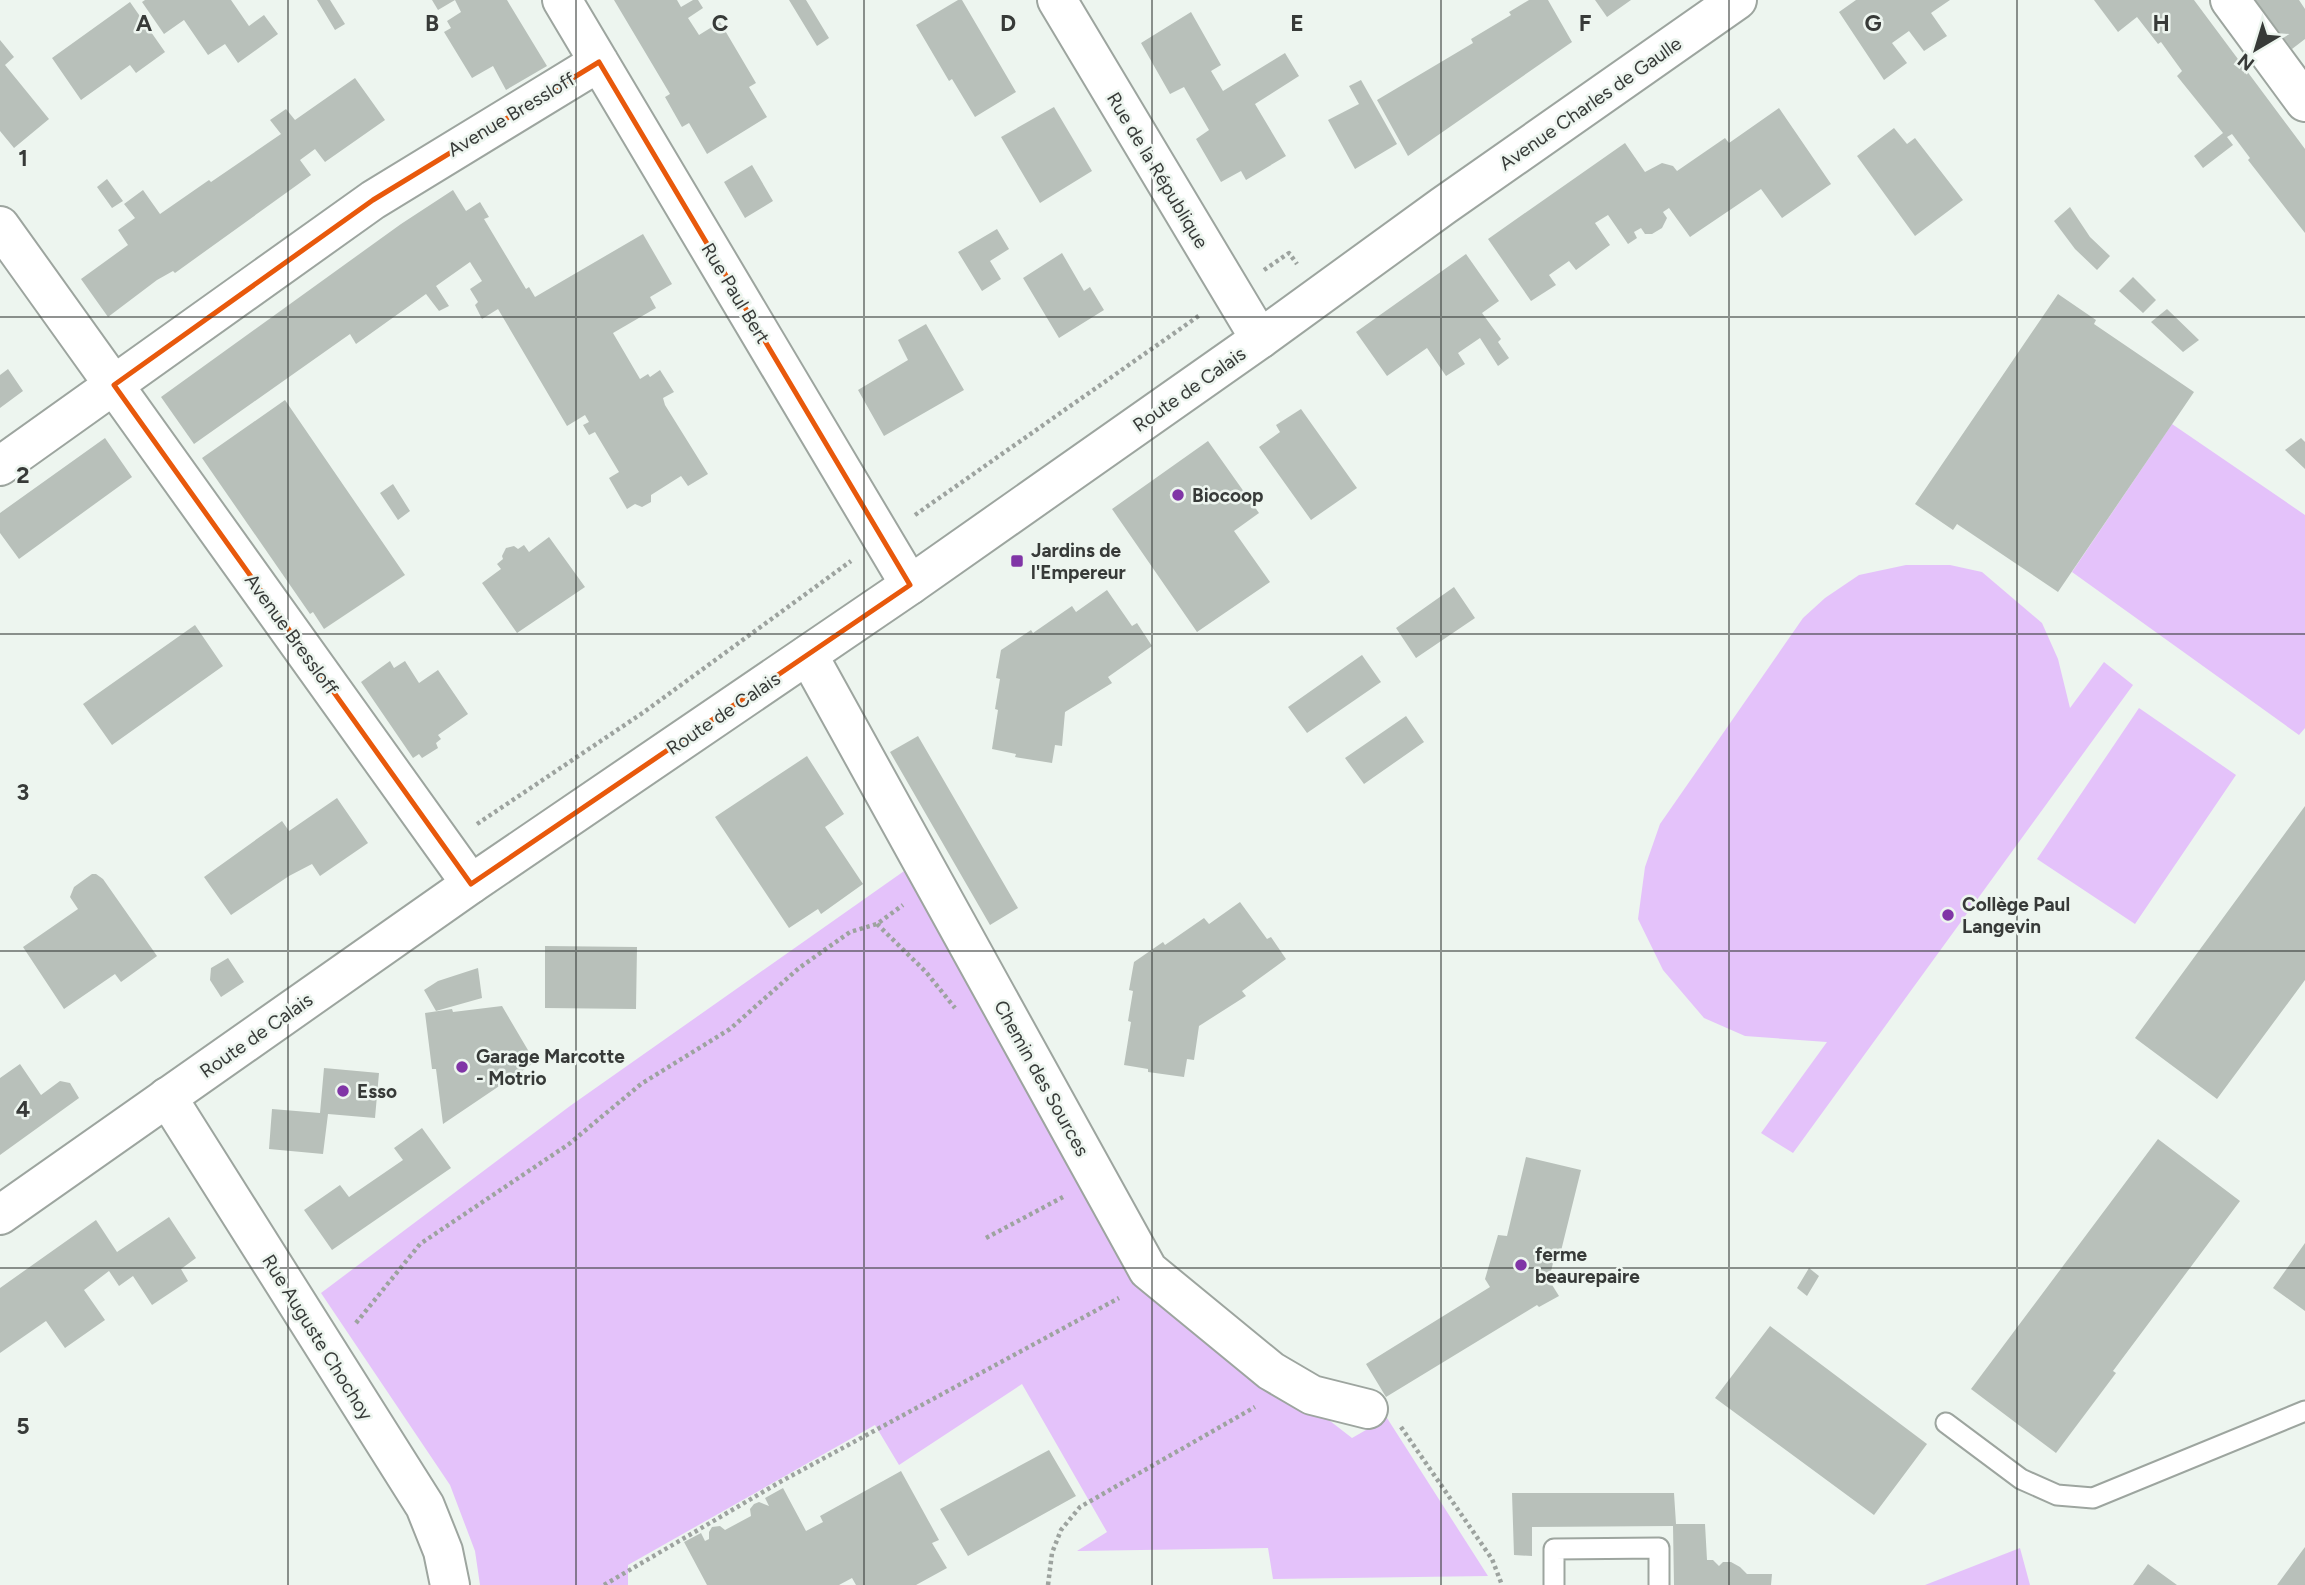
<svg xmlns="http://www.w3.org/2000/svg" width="2305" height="1585" viewBox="0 0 2305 1585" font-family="Figtree,sans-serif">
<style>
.green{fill:#e4c2fa}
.building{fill:#b8c0ba}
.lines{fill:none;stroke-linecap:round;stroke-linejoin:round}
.lane-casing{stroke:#9da59f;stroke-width:23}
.street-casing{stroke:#9da59f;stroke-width:42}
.secondary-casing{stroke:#9da59f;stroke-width:42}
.path{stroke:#9da39f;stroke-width:4.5;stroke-dasharray:3.5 3.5;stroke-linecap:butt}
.lane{stroke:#fff;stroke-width:19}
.street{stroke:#fff;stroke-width:38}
.secondary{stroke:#fff;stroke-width:38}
.marked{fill:none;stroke:#e8590c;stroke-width:5;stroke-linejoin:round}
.grid{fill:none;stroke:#373a38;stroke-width:2;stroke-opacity:0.55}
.poi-dot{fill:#8035a6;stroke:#edf5ef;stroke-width:2.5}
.labels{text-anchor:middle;stroke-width:5;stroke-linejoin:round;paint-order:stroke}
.street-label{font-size:19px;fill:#373a38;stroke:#edf5ef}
.poi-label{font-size:19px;font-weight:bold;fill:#373a38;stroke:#edf5ef;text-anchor:start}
.grid-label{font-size:23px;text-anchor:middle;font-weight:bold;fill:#373a38;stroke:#edf5ef;stroke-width:5;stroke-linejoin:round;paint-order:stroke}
</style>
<rect width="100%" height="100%" fill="#edf5ef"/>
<path class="green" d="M2172 424 2305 515V728L2299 735 2072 572Z
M1906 565H1950L1982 572 2042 623 2058 659 2070 708 2104 662 2133 685 1793 1153 1761 1133 1827 1042 1745 1036 1704 1018 1663 970 1638 919 1645 867 1660 824 1803 618 1825 598 1859 575Z
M2139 708 2236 775 2135 924 2037 859Z
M907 869 1157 1287 1352 1438 1387 1418 1488 1576 1273 1579 1268 1548 1077 1551 1107 1532 1022 1384 899 1465 875 1425 628 1565V1585H480L475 1551 450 1485 321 1293 570 1106Z
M2020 1548 2030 1585H1925Z"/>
<path class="building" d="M145 0H231L249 26 264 15 278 34 238 63 225 44 208 55 184 20 164 34 142 2Z
M317 0H330L345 24 335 30Z
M432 0H507L547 66 506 90 493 66 472 78 444 32 451 28 447 21 461 12 455 0 438 10Z
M614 0H677L681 7 693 0H698L703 8 688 18 699 35 720 22 756 83 749 87 767 117 707 154 689 123 682 127 665 97 670 94Z
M789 0H806L829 38 817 46Z
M958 0H962L1016 92 975 117 952 79 949 81 916 25Z
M1529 0H1548L1572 42 1408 156 1377 100 1473 43 1471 39 1511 15 1509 12Z
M1595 0H1631L1607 17Z
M1856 0H1950L1931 13 1947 36 1924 51 1909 31 1892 43 1907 63 1884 80 1839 12Z
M2094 0H2194L2305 149V233L2248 160 2250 158 2232 134 2227 137 2233 145 2203 168 2194 156 2223 133 2177 76 2182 71 2161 42 2158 44 2137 17 2118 32Z
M2255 0H2299L2305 9V39L2292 49Z
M130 2 165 52 136 73 130 65 81 100 52 58Z
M1191 12 1221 65 1211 71 1223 91 1285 53 1299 76 1255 104 1286 156 1246 180 1241 171 1221 182 1196 139 1209 130 1184 87 1170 94 1141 43Z
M0 40 14 57 5 65 49 119 14 148 0 131Z
M355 78 385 120 325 162 315 149 300 160 311 175 175 273 173 271 157 280 108 317 81 279 128 245 118 230 135 218 124 204 143 190 160 214 209 180 211 182 281 134 270 120 286 109 295 120Z
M1361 80 1397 144 1355 169 1328 120 1359 104 1349 86Z
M1054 107 1092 171 1040 203 1001 137Z
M1779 108 1831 184 1782 218 1761 189 1690 237 1669 208 1663 212 1667 218 1662 228 1652 234H1645L1641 228 1634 232 1637 238 1628 244 1608 215 1595 223 1610 245 1576 270 1569 261 1549 275 1556 285 1531 301 1488 239 1625 143 1645 172 1662 163 1673 166 1677 171 1725 138 1729 143Z
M1894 128 1907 144 1915 138 1963 200 1915 236 1857 156Z
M752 165 773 201 745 218 724 182Z
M107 179 123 201 112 208 97 187Z
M453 190 466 211 480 202 489 217 484 219 526 289 529 287 535 297 643 234 672 284 650 297 656 308 613 333 640 379 648 374 650 377 660 370 674 392 663 398 665 405 708 474 688 486 681 476 651 495V502L642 507 635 504 627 509 609 478 619 472 595 432 589 435 583 425 589 422 585 415 567 426 498 309 482 319 475 305 478 302 470 289 482 281 470 262 436 286 449 306 439 311 426 294 356 344 350 334 194 444 161 397 401 224Z
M2070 207 2090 237 2110 256 2097 270 2075 249 2054 221Z
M997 229 1009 249 990 261 1001 279 982 291 958 252Z
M1062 253 1084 291 1090 287 1104 310 1059 338 1023 278Z
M1466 254 1499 301 1482 313 1501 339 1498 342 1509 358 1498 366 1480 338 1458 353 1465 364 1446 376 1427 348 1387 376 1356 332Z
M2133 277 2156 300 2143 313 2119 291Z
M2058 294 2096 320 2094 324 2194 392 2058 592 1957 524 1953 530 1915 504Z
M2167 309 2199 340 2183 352 2151 322Z
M926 324 964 390 884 436 858 390 908 360 898 340Z
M8 369 23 391 0 408V375Z
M285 400 405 575 324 629 313 612 310 614 202 458Z
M1301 409 1357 488 1311 520 1259 447 1280 432 1276 425Z
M105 438 132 477 19 559 0 533V513Z
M2301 438 2305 442V469L2285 450Z
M1208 441 1259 513 1234 531 1270 582 1197 632 1112 509Z
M393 484 410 511 398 520 380 493Z
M549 537 585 587 517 633 482 583 501 569 497 564 503 559 502 556 506 548 514 546 518 549 524 545 529 552Z
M1454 587 1475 618 1416 658 1396 628Z
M1107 590 1132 626 1137 623 1152 646 1108 677 1112 683 1065 712 1062 746 1055 745 1052 763 1015 757 1016 754 992 749 998 710 995 709 1000 679 996 678 1001 650 1031 630 1033 633 1072 606 1076 612Z
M195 625 223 666 112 745 83 704Z
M1362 655 1381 682 1307 733 1288 707Z
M390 661 394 668 405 661 419 683 438 670 468 714 438 735 441 739 436 743 438 748 422 758 419 754 413 758 361 682Z
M1406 716 1424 742 1364 784 1345 758Z
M918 736 1018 908 990 925 890 752Z
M807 756 844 814 825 827 863 884 821 914 818 909 789 928 715 817Z
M337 798 368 843 320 876 312 864 289 876 231 915 204 877 282 821 289 831Z
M2305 806V980L2217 1099 2135 1038Z
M92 874H96L103 879 157 956 121 982 115 974 64 1009 23 947 78 909 70 897 74 887Z
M1240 902 1267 939 1271 937 1286 959 1242 991 1246 996 1199 1026 1194 1060 1187 1059 1184 1077 1148 1072V1069L1124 1065 1131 1022 1128 1021 1133 991 1129 990 1134 962 1163 942 1165 945 1204 918 1209 924Z
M545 946 637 947 636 1009 545 1008Z
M228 958 244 982 221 997 210 980 211 968Z
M478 968 482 998 436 1011 424 990 438 981Z
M502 1006 535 1062 443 1124 436 1069H432L425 1013 452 1009 453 1012Z
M20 1064 41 1095 60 1081 70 1083 79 1098 0 1155V1078Z
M324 1068 379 1073 375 1118 328 1114 323 1154 269 1149 272 1109 320 1113Z
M422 1128 451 1168 332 1250 304 1210 340 1185 349 1197 403 1160 394 1148Z
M2158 1139 2240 1201 2113 1371 2116 1373 2056 1453 1971 1389Z
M1526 1157 1581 1170 1561 1251 1556 1250 1549 1280 1559 1296 1539 1307 1537 1305 1386 1397 1366 1364 1490 1287 1485 1279 1498 1235 1507 1236Z
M169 1217 196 1258 181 1269 188 1281 152 1305 133 1276 119 1286 109 1271 84 1290 105 1320 65 1348 46 1321 0 1353V1288L96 1220 117 1252Z
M2305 1243V1311L2273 1288Z
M1809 1268 1819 1276 1807 1296 1797 1288Z
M1770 1326 1927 1444 1874 1515 1715 1398Z
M1049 1450 1076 1496 968 1556 940 1509Z
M901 1471 939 1540 932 1543 947 1568 916 1585H856L852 1578 839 1585H707L684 1542 701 1533 705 1541 709 1539V1532L712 1527 720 1526 725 1530 751 1516 750 1509 754 1504 759 1502 769 1506 765 1498 783 1488 806 1531 823 1522 820 1516Z
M1512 1493H1674L1676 1524H1705L1707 1560H1713L1719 1566 1723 1562H1731L1740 1567 1747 1574H1772L1771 1585H1674L1673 1526 1532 1527V1556L1514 1555Z
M2305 1547V1585H2277L2302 1551Z
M2148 1564 2177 1585H2133Z"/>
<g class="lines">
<defs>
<path id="lane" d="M1946 1423 2021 1479 2057 1495 2093 1498 2305 1411
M1554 1585V1549L1659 1548V1585"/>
<path id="street" d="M562 0 910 585
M1057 0 1260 339
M2230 0 2305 102
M0 226 471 884
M0 466 373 200 599 62
M808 655 1148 1270 1271 1371 1312 1395 1368 1409
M167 1097 425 1506 443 1551 450 1585"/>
<path id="secondary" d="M0 1215 471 884 910 585 1260 339 1443 206 1737 0"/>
</defs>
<use href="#lane" class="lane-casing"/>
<use href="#street" class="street-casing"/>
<use href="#secondary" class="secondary-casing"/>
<path class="path" d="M1264 270 1289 253 1297 264
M915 515 1200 315
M477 824 644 712 851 561
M877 924 926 972 955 1008
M986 1238 1063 1197
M356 1323 420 1244 569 1144 641 1084 730 1029 799 968 850 932 877 924 903 905
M1401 1427 1492 1559 1502 1585
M604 1585 780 1482 1119 1298
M1048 1585 1052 1553 1061 1530 1080 1507 1255 1407"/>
<use href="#lane" class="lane"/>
<use href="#street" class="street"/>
<use href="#secondary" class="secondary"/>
</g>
<path class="marked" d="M599 62 910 585 471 884 114 385 373 200Z"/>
<path class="grid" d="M288 0V1585M576 0V1585M864 0V1585M1152 0V1585M1441 0V1585M1729 0V1585M2017 0V1585M0 317H2305M0 634H2305M0 951H2305M0 1268H2305"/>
<g class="poi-dot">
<circle cx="1178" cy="495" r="7"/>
<rect x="1010" y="554" width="14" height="14" rx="3.5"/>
<circle cx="1948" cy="915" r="7"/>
<circle cx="462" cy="1067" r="7"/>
<circle cx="343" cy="1091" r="7"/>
<circle cx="1521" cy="1265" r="7"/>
</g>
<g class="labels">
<g class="street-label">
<text transform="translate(1590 103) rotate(-35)" y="7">Avenue Charles de Gaulle</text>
<text transform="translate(511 114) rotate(-31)" y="7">Avenue Bressloff</text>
<text transform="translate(1158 170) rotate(59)" y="7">Rue de la République</text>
<text transform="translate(736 293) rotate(59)" y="7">Rue Paul Bert</text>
<text transform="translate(1189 389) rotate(-35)" y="7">Route de Calais</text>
<text transform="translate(292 634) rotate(54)" y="7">Avenue Bressloff</text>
<text transform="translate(723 713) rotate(-34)" y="7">Route de Calais</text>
<text transform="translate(256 1035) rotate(-35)" y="7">Route de Calais</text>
<text transform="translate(1042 1078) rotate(61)" y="7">Chemin des Sources</text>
<text transform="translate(318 1337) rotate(58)" y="7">Rue Auguste Chochoy</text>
</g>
<g class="poi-label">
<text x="1192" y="502">Biocoop</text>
<text x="1031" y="557">Jardins de<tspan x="1031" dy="22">l'Empereur</tspan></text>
<text x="1962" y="911">Collège Paul<tspan x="1962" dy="22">Langevin</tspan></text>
<text x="476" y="1063">Garage Marcotte<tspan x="476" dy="22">- Motrio</tspan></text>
<text x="357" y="1098">Esso</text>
<text x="1535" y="1261">ferme<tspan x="1535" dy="22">beaurepaire</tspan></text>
</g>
</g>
<g class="grid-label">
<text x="144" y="31">A</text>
<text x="432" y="31">B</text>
<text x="720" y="31">C</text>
<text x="1008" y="31">D</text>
<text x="1297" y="31">E</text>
<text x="1585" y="31">F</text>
<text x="1873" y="31">G</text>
<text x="2161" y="31">H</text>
<text x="23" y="166">1</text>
<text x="23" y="483">2</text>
<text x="23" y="800">3</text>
<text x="23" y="1117">4</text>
<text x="23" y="1434">5</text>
</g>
<g transform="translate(2256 49) rotate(218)" stroke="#edf5ef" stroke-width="5" paint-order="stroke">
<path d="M0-5L12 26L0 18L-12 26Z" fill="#373a38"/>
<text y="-10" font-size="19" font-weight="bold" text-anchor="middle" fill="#373a38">N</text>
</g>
</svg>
